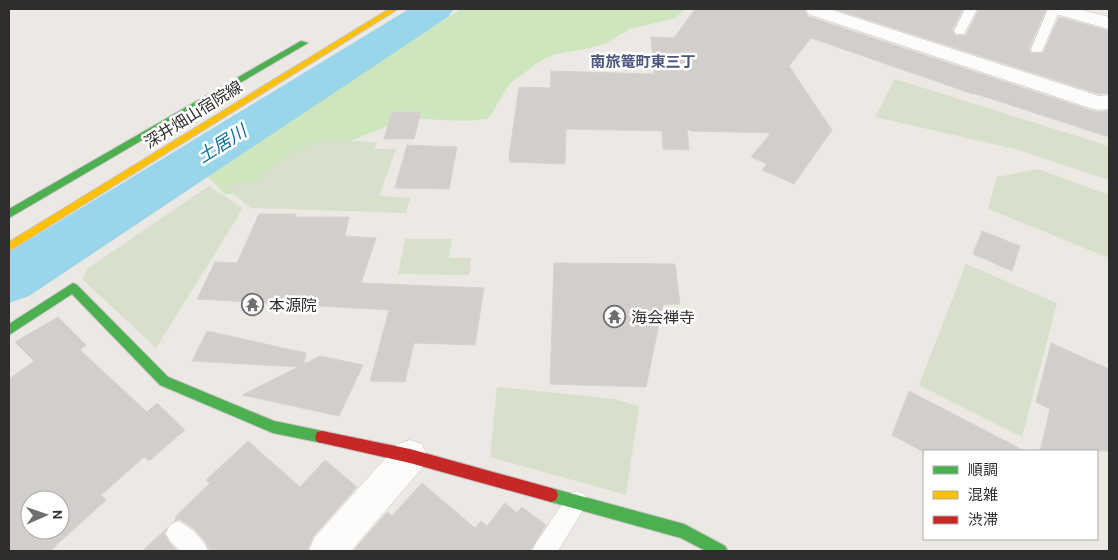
<svg xmlns="http://www.w3.org/2000/svg" width="1118" height="560" viewBox="0 0 1118 560" font-family="Karla,'Noto Sans JP',sans-serif">
<style>
.green{fill:#cee6be}
.cemetery{fill:#d8e0cc}
.lines{fill:none;stroke-linecap:round;stroke-linejoin:round}
.river{fill:#99d6ec;fill-rule:evenodd}
.building{fill:#d1cecb;stroke:#d7d4d0;fill-rule:evenodd}
.lane-casing{stroke:#c5c4c5;stroke-width:1}
.street-casing{stroke:#c5c4c5;stroke-width:1}
.fast-casing{stroke:#c5c4c5;stroke-width:2}
.slow-casing{stroke:#c5c4c5;stroke-width:2}
.jam-casing{stroke:#c5c4c5;stroke-width:2}
.lane{fill:#fcfcfb;fill-rule:evenodd}
.street{fill:#fcfcfb;fill-rule:evenodd}
.fast{fill:#4caf50;fill-rule:evenodd}
.slow{fill:#ffc107;fill-rule:evenodd}
.jam{fill:#c62828;fill-rule:evenodd}
.labels{text-anchor:middle;stroke-width:5;stroke-linejoin:round;paint-order:stroke}
.far-neighbourhood-label{font-size:15px;font-weight:bold;fill:#4d5680;stroke:#fff}
.street-label{font-size:16px;fill:#2e2e2e;stroke:#fff}
.poi-label{font-size:16px;fill:#2e2e2e;stroke:#fff;text-anchor:start}
.water-label{font-size:18px;font-style:italic;fill:#0d6fa3;stroke:#fff}
</style>
<rect width="100%" height="100%" fill="#ece8e4"/>
<path class="green" d="M461 9H686L675 18 630 29 606 43 591 48 556 54 542 60 510 83 488 119 468 121 419 119 390 125 353 140 323 147 245 194H225L205 174Z"/>
<path class="cemetery" d="M895 79 1109 146V180L1019 150 875 117Z
M320 140 378 142 374 149H396L379 196 410 198 406 213 251 208 223 186 256 182 275 164 298 149Z
M1038 169 1109 195V258L988 209 997 177Z
M209 186 243 208 156 348 82 279 88 268Z
M405 239H452L449 258H471L469 275 398 274Z
M966 264 1057 303 1022 437 919 385Z
M497 387 615 399 639 406 626 495 490 457Z"/>
<g class="lines">
<path class="river" d="M409 9H454L448 17 29 296 9 303V252Z"/>
</g>
<path class="building" d="M695 9H804L807 16 1090 110 1098 112 1109 111V137L973 93V94L811 38 789 66 832 130 794 184 762 170 767 164 751 157 771 133 691 131 687 129 689 150 663 149 662 131 566 129 565 164 510 162 509 156 519 87 550 88 551 71 654 74 651 37 674 38Z
M834 9H963L952 30 956 36 966 35 979 9H1046L1029 48 1031 53H1043L1059 17 1109 31V93L1099 94Z
M392 112H421L414 139H384Z
M407 145 457 147 449 189 395 188Z
M259 214H296L295 217H349L345 236 376 238 361 283 484 288 475 345 414 343 405 382 370 381 389 310 197 299 215 262 237 263Z
M982 231 1020 246 1012 271 973 254Z
M554 263 675 264 680 304 663 305 646 387 550 384Z
M58 317 86 345 80 350 147 412 157 403 185 430 149 461 144 457 101 495 106 500 50 551H9V379L34 361 15 342ZM30 500H60V530H30Z
M207 331 306 353 304 364 320 356 363 365 339 416 242 395 298 367 192 361Z
M1051 343 1109 369V451H1040L1050 409 1036 402Z
M909 391 1025 451H922L892 435Z
M248 441 300 487 325 460 357 487 313 537 307 551H210L205 541 193 528 179 519 174 521 176 519 175 517 210 483 206 480Z
M422 483 475 528 481 521 487 526 505 503 517 513 522 507 546 525 530 551H353L387 512 392 516Z
M167 528 164 534 169 542 178 551H142Z"/>
<g class="lines">
<defs>
<path id="lane" d="M965 9H977L964 34H956L954 31Z
M1048 9H1060L1043 49 1041 52H1033L1031 49Z
M577 491 585 494 588 502 558 551H532L536 543 569 494Z
M178 521C191 527 203 538 208 551H180L170 541 166 533 170 525Z"/>
<path id="street" d="M806 9H829L1099 96 1109 95V109L1098 110 1090 108 808 14Z
M1049 9H1078L1109 17V29L1052 13Z
M410 440 422 444 427 456 422 468 351 551H309L314 538 398 444Z"/>
<path id="fast" d="M301 41 308 43 9 218V209Z
M73 283 77 285 168 377 274 421 327 432 329 437 327 442 322 443 273 433 160 385 72 294 9 335V324Z
M551 488 684 524 725 546 728 551H706L681 538 551 502 546 500 544 495 546 490Z"/>
<path id="slow" d="M389 9H398L9 251V242Z"/>
<path id="jam" d="M322 431 410 449 551 488 556 490 558 495 556 500 551 502 410 463 322 443 317 442 315 437 317 432Z"/>
</defs>
<use href="#lane" class="lane-casing"/>
<use href="#street" class="street-casing"/>
<use href="#fast" class="fast-casing"/>
<use href="#slow" class="slow-casing"/>
<use href="#jam" class="jam-casing"/>
<use href="#lane" class="lane"/>
<use href="#street" class="street"/>
<use href="#fast" class="fast"/>
<use href="#slow" class="slow"/>
<use href="#jam" class="jam"/>
</g>
<defs>
<symbol id="temple-ring" viewBox="-11 -11 22 22"><circle r="9.5" fill="#fff" stroke="#706f6e" stroke-width="1.5"/><path d="M0-6L5-2H3V0L6.5 2.5H4V6H1.5V3h-3V6H-4V2.5H-6.5L-3 0V-2H-5Z" fill="#706f6e"/></symbol>
</defs>
<g fill-rule="evenodd">
<use href="#temple-ring" x="240" y="292" width="25" height="25"/>
<use href="#temple-ring" x="602" y="304" width="25" height="25"/>
</g>
<g class="labels">
<g class="far-neighbourhood-label">
<text x="643" y="67">南旅篭町東三丁</text>
</g>
<g class="street-label">
<text transform="translate(193 114) rotate(-32)" y="6">深井畑山宿院線</text>
</g>
<g class="poi-label">
<text x="269" y="311">本源院</text>
<text x="631" y="323">海会禅寺</text>
</g>
<g class="water-label">
<text transform="translate(222 144) rotate(-32)" y="6">土居川</text>
</g>
</g>
<rect width="1118" height="560" fill="none" stroke="#2e2e2e" stroke-width="20"/>
<rect x="923" y="450" width="175" height="90" fill="#ffffff" stroke="#ababab"/>
<rect x="933" y="466" width="25" height="8" fill="#4caf50" stroke="#ababab"/>
<text x="968" y="475" font-size="15" fill="#2e2e2e">順調</text>
<rect x="933" y="491" width="25" height="8" fill="#ffc107" stroke="#ababab"/>
<text x="968" y="500" font-size="15" fill="#2e2e2e">混雑</text>
<rect x="933" y="516" width="25" height="8" fill="#c62828" stroke="#ababab"/>
<text x="968" y="525" font-size="15" fill="#2e2e2e">渋滞</text>
<g transform="translate(45 515) rotate(88)"><circle r="24" fill="#ffffff" stroke="#ababab"/>
<path d="M0-4L9 19L0 12L-9 19Z" fill="#706f6e"/>
<text y="-8" font-size="14" font-weight="bold" text-anchor="middle" fill="#2e2e2e">N</text>
</g>
</svg>
